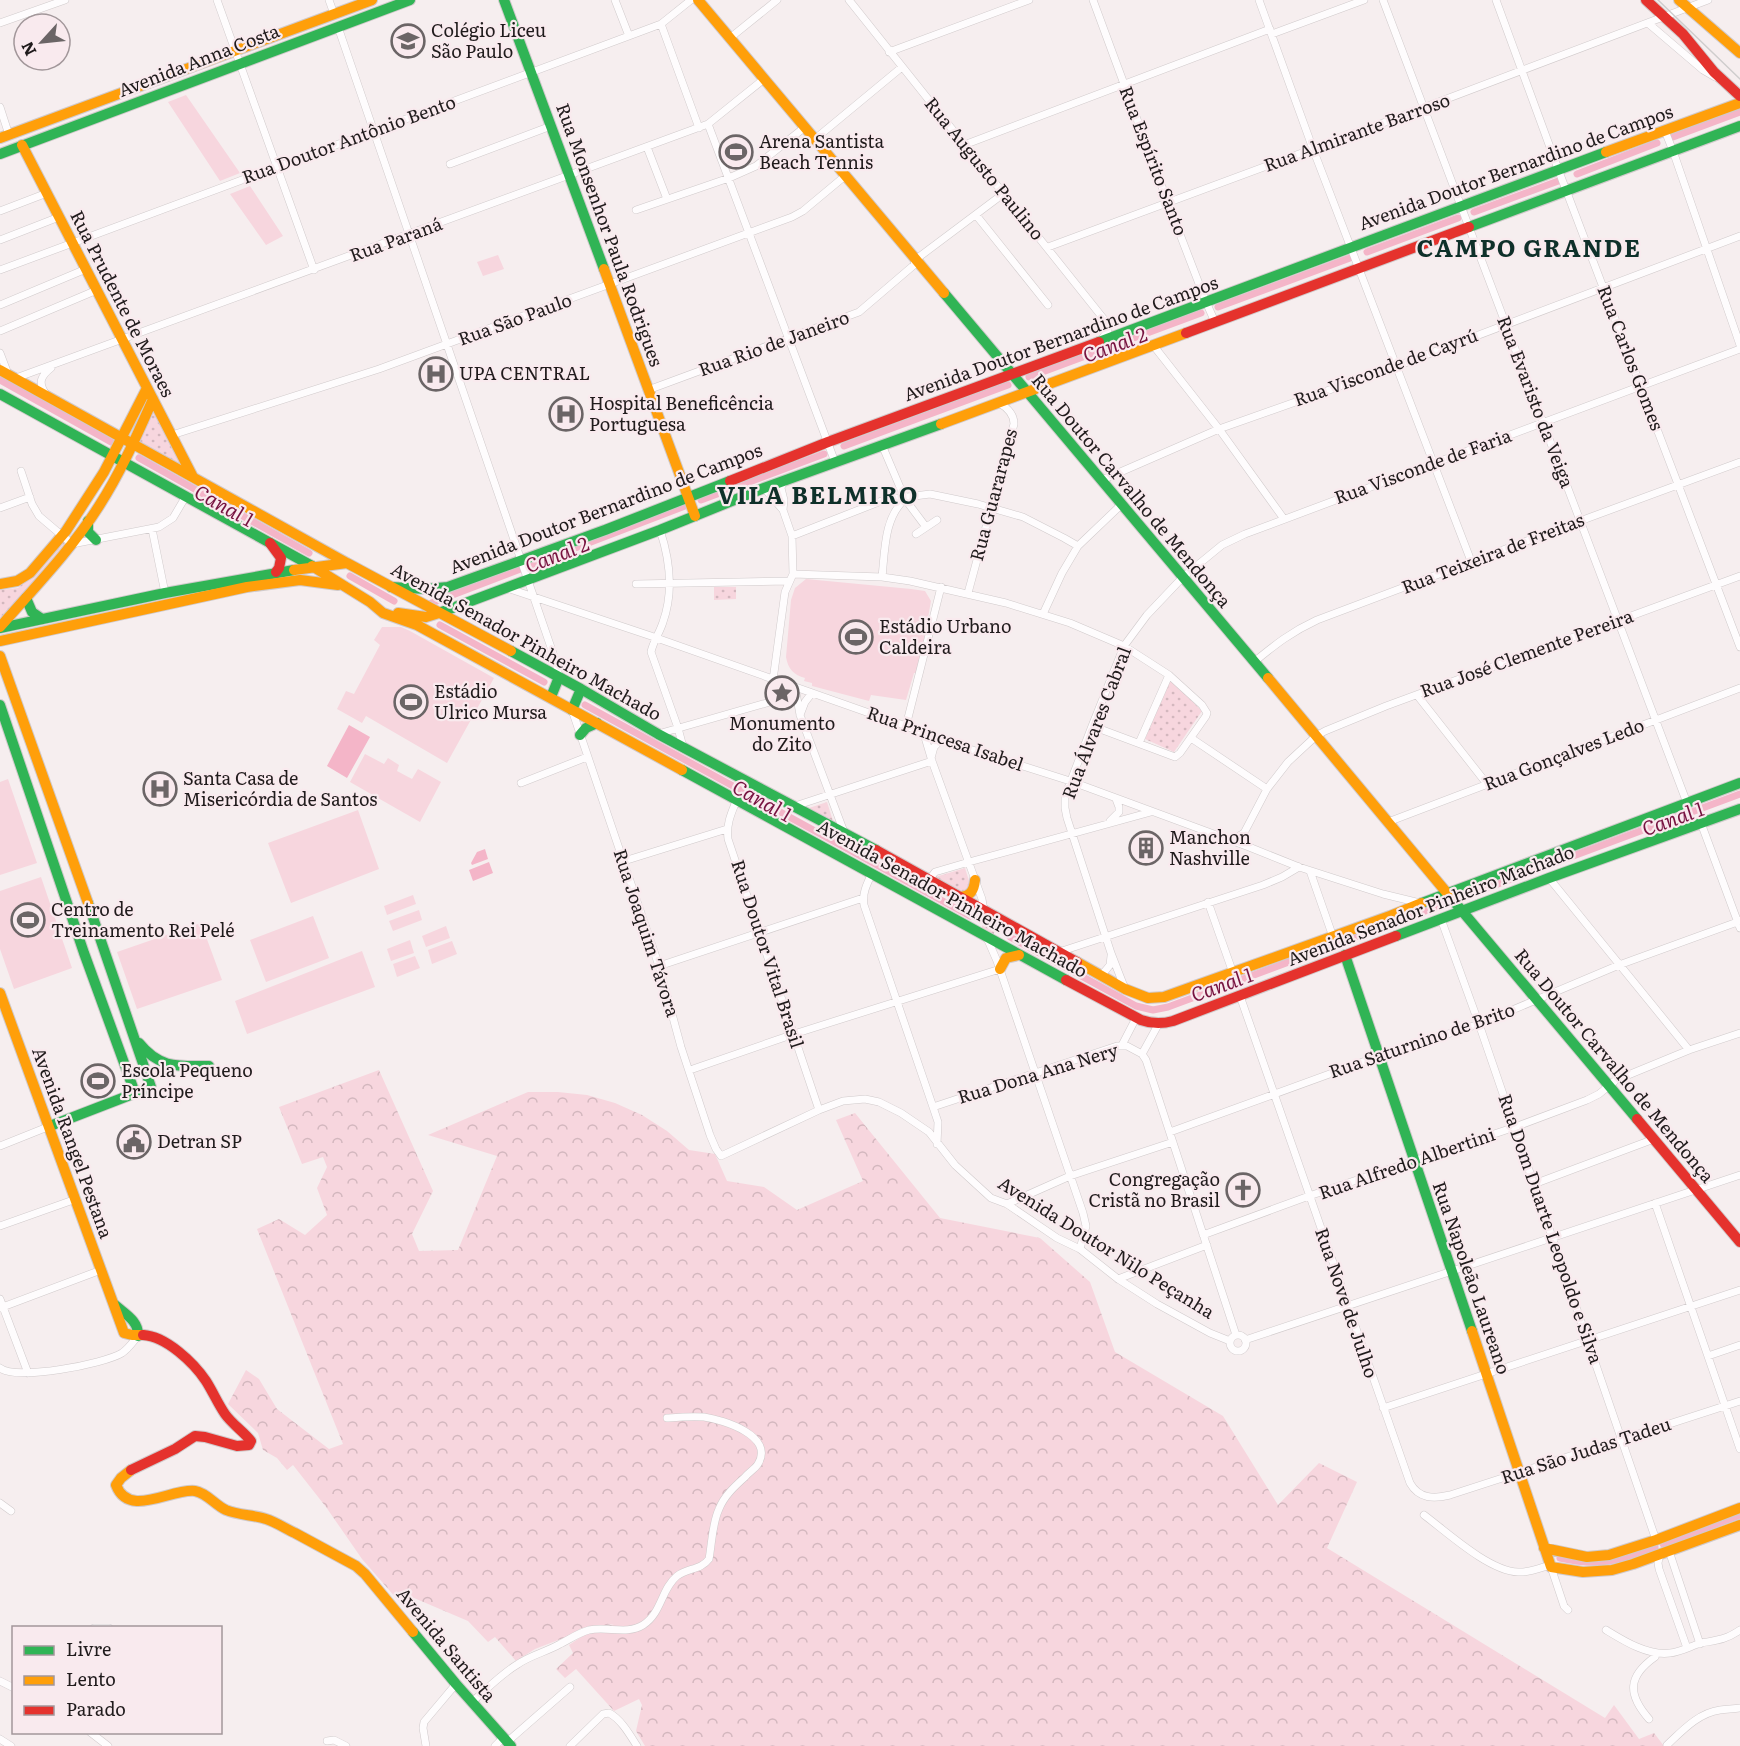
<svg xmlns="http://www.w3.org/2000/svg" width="1740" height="1746" viewBox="0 0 1740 1746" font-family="Literata,serif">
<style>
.green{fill:#f7d6de}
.forest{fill:url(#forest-crowns)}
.park{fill:url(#park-dots)}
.water{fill:#f4b5c8}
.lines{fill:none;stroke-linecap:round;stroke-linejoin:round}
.canal{stroke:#f4b5c8;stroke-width:7}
.street-casing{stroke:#d0cacb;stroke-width:8}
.fast-casing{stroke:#d0cacb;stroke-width:12}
.slow-casing{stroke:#d0cacb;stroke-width:12}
.jam-casing{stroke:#d0cacb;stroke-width:12}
.street{stroke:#fefcfd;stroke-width:7}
.fast{stroke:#30b455;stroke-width:10}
.slow{stroke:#ff9f0a;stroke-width:10}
.jam{stroke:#e5322d;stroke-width:10}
.tram{stroke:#cfcdcd;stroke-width:1.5}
.labels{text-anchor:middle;stroke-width:4.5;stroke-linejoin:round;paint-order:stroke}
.poi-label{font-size:18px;fill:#201b1c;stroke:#f9eaee;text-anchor:start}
.street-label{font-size:18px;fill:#201b1c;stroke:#f9eaee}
.water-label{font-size:20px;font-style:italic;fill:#771340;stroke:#f9eaee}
.district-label{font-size:24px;font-weight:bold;letter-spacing:1.5px;fill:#0f302a;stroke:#f9eaee}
</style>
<defs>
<pattern id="forest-crowns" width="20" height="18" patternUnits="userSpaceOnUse" patternTransform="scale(1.5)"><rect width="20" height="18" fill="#f7d6de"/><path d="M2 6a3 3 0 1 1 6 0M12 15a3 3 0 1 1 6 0" fill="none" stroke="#d3b7be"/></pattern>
<pattern id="park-dots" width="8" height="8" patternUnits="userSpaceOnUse" patternTransform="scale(1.5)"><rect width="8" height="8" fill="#f7d6de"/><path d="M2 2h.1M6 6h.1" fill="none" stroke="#d3b7be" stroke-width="1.8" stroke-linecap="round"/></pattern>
</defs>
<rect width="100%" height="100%" fill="#f6eeef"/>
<path class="green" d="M186 95 240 173 220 181 168 102Z
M250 186 283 236 266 245 230 194Z
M498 255 504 269 483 276 477 262Z
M806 579 911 589 925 591 931 601 918 673H914L906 700 871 695 869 701 812 686V683L804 681 805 678C794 675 788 669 786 657L791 600 795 588Z
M382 627H401L410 631 494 678 447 763 366 716 362 723 337 709 346 691 354 694 380 645 374 640Z
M365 754 384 764 388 758 399 765 397 771 412 779 418 769 441 782 420 822 350 782Z
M8 779 37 863 0 875V782Z
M358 810 379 869 291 903 268 843Z
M41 877 72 968 14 989 0 949V891Z
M413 895 416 904 387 915 384 906Z
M419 910 422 920 393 931 389 921Z
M313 916 329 958 266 982 250 940Z
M201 923 222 980 137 1009 117 952Z
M446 926 450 938 426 947 422 936Z
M410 940 414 953 391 961 387 949Z
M452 941 457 954 432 964 428 950Z
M362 951 375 987 247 1034 235 1001Z
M415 956 420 968 397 977 393 964Z
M95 1068 110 1073 102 1095 87 1089Z"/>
<path class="forest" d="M379 1070 433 1191 412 1234 419 1251 458 1250 497 1156 428 1135 528 1092H558L587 1095 615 1103 642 1115 667 1131 689 1150 715 1154 727 1181 764 1187 797 1210 863 1181 836 1120 855 1113 940 1218 1040 1238 1090 1282 1115 1352 1223 1416 1278 1505 1319 1463 1357 1482 1327 1548 1605 1718 1614 1705 1639 1739 1654 1733 1664 1746H645L636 1731 642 1705 639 1699 614 1711 576 1669 565 1678 556 1669 573 1653 569 1645 590 1631 614 1624 582 1628 566 1637 535 1649 516 1661 495 1637 488 1642 468 1621 414 1598 403 1606 362 1559 326 1507 293 1465 287 1470 277 1458 263 1450 258 1433 228 1404 246 1370 259 1379 277 1409 329 1449 343 1444 257 1229 279 1219 305 1235 327 1215 317 1188 327 1167 323 1157 302 1164 279 1107Z"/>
<path class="park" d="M153 404 189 474 136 443Z
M63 541 66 547 0 623V590L18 588Z
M714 587H736V599L714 600Z
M1170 679 1202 711 1174 752 1145 739Z
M827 802 833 821 809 808Z
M965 868 970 884 967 892H958L932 878Z
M986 916 996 922 997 926 992 938 982 932V926Z"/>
<path class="water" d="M349 725 370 737 347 778 327 766Z
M485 849 488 859 472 865 471 863 477 852Z
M489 862 493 873 473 881 469 870Z"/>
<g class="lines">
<path class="canal" d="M1673 137 1740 112
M1577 174 1657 143
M1474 212 1561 180
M1367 252 1458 218
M1218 307 1350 258
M1029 377 1201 313
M0 380 111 442
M844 446 1008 385
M139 458 309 553
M701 500 824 454
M350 576 394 601
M429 604 685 506
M440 625 544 682
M585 705 970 916
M1471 894 1740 794
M1010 937 1136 1006 1153 1010 1168 1007 1444 904
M1663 1544 1740 1515
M1560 1558C1600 1567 1618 1561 1655 1547"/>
<defs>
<path id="street" d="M217 0 314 270
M329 0 334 14
M615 0 629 36
M849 0 1107 323 1108 330 1102 339
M1093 0 1168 203 1206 302 1215 322
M1259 0 1313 149 1471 561
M1383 0 1687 803
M1496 0 1558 169 1740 647
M0 23 65 0
M661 24 699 128
M1649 24 1703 70 1715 77
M338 27 556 662 559 677
M1272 34 1364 0
M730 38 777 0
M889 52 1029 0
M0 107 9 135
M708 124 835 462
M1665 131 1673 151 1740 345
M815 139 902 67
M964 145 1270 29
M647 147 667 199
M450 164 551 126
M636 210 729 178 756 166 805 127
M0 211 47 193
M976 215 1048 305
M0 240 59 217
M1048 247C1268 166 1489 84 1708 0
M0 270 661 24 691 0
M0 305 86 269
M0 331 97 290
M1153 345 1219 429 1284 519
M0 353 8 374
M16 378 708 124 764 79
M648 390 859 312 914 265 915 260 1003 194
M45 393C38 382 41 376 51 368
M172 435 379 369 792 217 803 211 845 176
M21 471 32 504 39 516 72 544 159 527 173 518 186 496
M1102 480 1219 429 1397 366 1740 236
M764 488 783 510
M905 499 926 527
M0 508 30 497
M152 529 165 593
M660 530C670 560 674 591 663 622 660 632 653 642 651 652L678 728 683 747
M916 534 937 520
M792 536 884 500 930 494 978 504 1023 517 1064 538 1078 546
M793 574 882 577 910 581 1006 603 1070 623 1124 646 1169 675 1202 705 1207 713 1206 716 1180 753 1175 757 1092 726
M882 577C885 550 884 518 905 499L882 445
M636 584 789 581
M507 588 651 636 906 726 941 740 1070 781 1249 847 1299 867 1383 894 1420 903
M968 593 1014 424C1014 414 1008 408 999 403
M1043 614 1062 573 1078 546 1122 504
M1254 662C1276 644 1291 632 1317 620L1580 521 1740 462
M795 687 800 715 844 832
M1417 695 1487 784
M770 702 785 592 793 574 792 536 783 510 784 500 781 488 782 485 786 480
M572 710 659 966 681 1047 710 1135 716 1149 721 1156 819 1110 843 1101 865 1099 879 1102 901 1113 929 1132 955 1165 991 1198 1007 1204 1057 1238 1080 1249 1118 1279 1157 1304 1210 1333 1230 1341
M800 715 805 702 812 693
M906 726 941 587
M658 734 770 702 785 694 794 687
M924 734 932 761 982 899 984 911
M1191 738 1267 789
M1139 743 1169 675
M931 758 934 747 941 740
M521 783 587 757
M737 799C732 812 726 823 728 839L819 1110
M795 806 932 761
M1110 821 1119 812V807L1116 799
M1388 822 1740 688
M1701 823 1740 928
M1231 841 1244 833 1267 789 1288 762 1316 736 1325 731 1386 706 1740 576
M624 861 727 829
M1310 871 1333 937
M872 873C867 884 862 893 864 905L933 1107 938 1122 937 1144
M1549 878 1689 1050
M929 880 935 872 969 862 1151 812
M1208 902 1233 973
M1441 919 1479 1024 1656 1540
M987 938 997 961 1083 1213 1086 1226 1080 1249
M1059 952 1263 885 1282 877 1299 867
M659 966 863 898
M1101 976 1110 965 1111 956
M1125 989 1111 953 1067 818 1065 808V796L1092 726 1124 646 1147 615 1183 577 1222 545 1245 534 1740 349
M1240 996 1410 1483C1419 1499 1434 1499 1450 1495L1740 1401
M1122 1045 1136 1018
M1142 1054 1146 1060 1236 1335
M1142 1054 1158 1025
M690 1070 794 1034 1000 969
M933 1107 1117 1046H1127L1142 1054
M1170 1132 1379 1056 1479 1024 1619 965 1740 921
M0 1146 50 1126
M1534 1184 1654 1139
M1655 1203 1740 1449
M1007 1204 1070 1176 1173 1142
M0 1226 76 1199
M1203 1235 1309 1196 1515 1127 1587 1100 1599 1094 1616 1080 1689 1050 1740 1033
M1118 1279 1207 1245
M0 1299 28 1373
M0 1308 101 1270
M1230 1343a8 8 0 1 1 16 0a8 8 0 1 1-16 0Z
M1245 1340 1740 1175
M1708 1356 1740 1345
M0 1368C16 1381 104 1364 122 1353 128 1349 133 1342 138 1336
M1383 1408 1740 1290
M0 1503 11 1511
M1424 1515C1448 1533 1489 1571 1518 1572 1529 1573 1540 1568 1550 1565
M1669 1551 1700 1644
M1660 1554 1658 1563 1659 1569 1687 1648
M1551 1567 1564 1606 1568 1610
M94 1628H109
M1606 1630C1624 1641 1648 1656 1670 1653 1681 1652 1691 1646 1701 1643 1718 1640 1725 1640 1740 1630
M0 1681 14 1688
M472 1702C487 1689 501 1674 518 1664 531 1655 546 1652 560 1644 570 1639 578 1633 589 1630 607 1626 627 1635 643 1625 662 1613 661 1589 677 1576 687 1568 701 1570 709 1559 712 1543 712 1524 719 1509 724 1496 735 1486 745 1477 749 1472 755 1469 758 1464 775 1436 724 1420 704 1417 692 1416 680 1417 667 1418
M1649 1719C1627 1694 1628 1676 1655 1657
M90 1732 108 1746
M0 1739 11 1746
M327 1741 334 1740 346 1746
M507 1742 570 1687
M1667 1745C1682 1731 1698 1713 1720 1710 1727 1709 1733 1709 1740 1708
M426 1746 423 1728 424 1722 456 1684
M495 1746 503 1738
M570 1746 603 1714 609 1713C621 1719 630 1735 637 1746"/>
<path id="fast" d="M504 0 604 269
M0 154 410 0
M1469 227 1740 126
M944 293 1268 678
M1099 342 1606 152
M0 394 312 566
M88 521V532L96 540
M391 587 426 589 448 587 605 530 730 481
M26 598 32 612 42 619
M439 613 660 530 764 488 941 424
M0 628 165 593 294 570
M511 651 581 689 658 734 876 850
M551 697 559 677
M0 705 84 953 135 1093
M572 710 581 689
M580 735 586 728 597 723
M682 770 1066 980
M1452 899 1637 1119
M1422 903 1740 783
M1396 936 1549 878 1740 809
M1345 955 1472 1331
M139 1043C160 1069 178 1066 209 1066
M50 1126 151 1087 88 903
M115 1305C125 1314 139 1321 138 1336
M413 1632 456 1684 511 1746"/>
<path id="slow" d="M698 0 944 293
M1679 0 1740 53
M0 138 372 0
M22 145 193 477
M1606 152 1740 103
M604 269 695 516
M0 370 347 563
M941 424 1186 333
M312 566 370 602 383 613 417 625 682 770
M294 570 347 563 511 651
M0 584 17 581 30 573 66 531 104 472 147 388
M398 613 426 617 439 613
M0 627C34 588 71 550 99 506 121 472 137 435 153 399
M0 641 247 587 300 580 338 585
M0 656 88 903
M1268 678 1452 899
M960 897C971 896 974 890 975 880
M1077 962 1125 989 1148 998 1164 997 1390 916 1422 903
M1000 969 1006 958 1019 955
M0 993 124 1333 132 1335H143
M1472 1331 1551 1567 1583 1572 1612 1570 1633 1564 1740 1525
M131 1470 121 1478 116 1485C129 1519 171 1488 195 1491 207 1493 215 1505 226 1510 238 1515 254 1515 266 1519 276 1522 286 1529 295 1533 315 1544 336 1555 356 1566L365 1574 413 1632
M1544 1548 1587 1557 1609 1555 1656 1540 1740 1508"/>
<path id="jam" d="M1646 0 1683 34 1714 72 1740 96
M1186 333 1469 227
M730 481 828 442 1099 342
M270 543 281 558 279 568 276 572
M876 850 1077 962
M1066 980 1141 1020C1152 1024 1162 1024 1173 1021L1396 936
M1637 1119 1740 1242
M131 1470 175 1449 195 1436 205 1437 237 1446 249 1445 251 1441C243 1431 232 1424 225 1414 218 1404 213 1392 206 1381 194 1363 166 1336 143 1335"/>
</defs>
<use href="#street" class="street-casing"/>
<use href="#fast" class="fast-casing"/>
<use href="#slow" class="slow-casing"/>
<use href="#jam" class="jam-casing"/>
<use href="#street" class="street"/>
<use href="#fast" class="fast"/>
<use href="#slow" class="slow"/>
<use href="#jam" class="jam"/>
<path class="tram" d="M1658 0 1740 79"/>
</g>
<defs>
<symbol id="school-ring" viewBox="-11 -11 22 22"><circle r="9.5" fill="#f9eaee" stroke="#6b6566" stroke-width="1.5"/><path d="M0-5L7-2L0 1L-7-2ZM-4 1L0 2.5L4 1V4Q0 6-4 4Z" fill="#6b6566"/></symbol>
<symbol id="stadium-ring" viewBox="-11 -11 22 22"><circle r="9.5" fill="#f9eaee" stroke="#6b6566" stroke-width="1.5"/><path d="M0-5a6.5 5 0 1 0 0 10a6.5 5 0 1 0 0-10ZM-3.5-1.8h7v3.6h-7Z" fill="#6b6566"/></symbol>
<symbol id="hospital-ring" viewBox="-11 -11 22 22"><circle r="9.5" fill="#f9eaee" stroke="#6b6566" stroke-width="1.5"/><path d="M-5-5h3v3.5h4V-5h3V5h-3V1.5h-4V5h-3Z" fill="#6b6566"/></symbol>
<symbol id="sight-ring" viewBox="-11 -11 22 22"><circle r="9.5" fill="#f9eaee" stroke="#6b6566" stroke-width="1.5"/><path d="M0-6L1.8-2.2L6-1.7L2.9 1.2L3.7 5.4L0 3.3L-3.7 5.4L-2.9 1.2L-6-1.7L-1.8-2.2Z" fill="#6b6566"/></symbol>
<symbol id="building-ring" viewBox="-11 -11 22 22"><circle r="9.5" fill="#f9eaee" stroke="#6b6566" stroke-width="1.5"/><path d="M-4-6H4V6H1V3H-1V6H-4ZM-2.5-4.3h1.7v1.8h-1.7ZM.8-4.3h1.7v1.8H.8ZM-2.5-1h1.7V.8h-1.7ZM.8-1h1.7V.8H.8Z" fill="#6b6566"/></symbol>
<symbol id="civic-ring" viewBox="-11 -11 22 22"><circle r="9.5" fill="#f9eaee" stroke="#6b6566" stroke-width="1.5"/><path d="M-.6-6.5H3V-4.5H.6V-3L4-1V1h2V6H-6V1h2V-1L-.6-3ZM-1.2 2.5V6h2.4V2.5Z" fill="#6b6566"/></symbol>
<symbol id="church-ring" viewBox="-11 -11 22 22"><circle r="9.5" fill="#f9eaee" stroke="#6b6566" stroke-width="1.5"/><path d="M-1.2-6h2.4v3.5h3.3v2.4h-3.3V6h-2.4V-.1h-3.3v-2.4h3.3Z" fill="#6b6566"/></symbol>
</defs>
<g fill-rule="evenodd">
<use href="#school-ring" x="389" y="22" width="38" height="38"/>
<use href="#stadium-ring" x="717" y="133" width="38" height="38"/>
<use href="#hospital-ring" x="417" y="355" width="38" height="38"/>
<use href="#hospital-ring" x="547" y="395" width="38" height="38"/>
<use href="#stadium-ring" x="837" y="618" width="38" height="38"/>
<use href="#sight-ring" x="763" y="674" width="38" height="38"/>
<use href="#stadium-ring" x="392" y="683" width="38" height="38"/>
<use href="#hospital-ring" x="141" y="770" width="38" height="38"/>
<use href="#building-ring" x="1127" y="829" width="38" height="38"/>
<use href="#stadium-ring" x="9" y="901" width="38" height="38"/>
<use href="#stadium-ring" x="79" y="1062" width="38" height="38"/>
<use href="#civic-ring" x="115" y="1123" width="38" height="38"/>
<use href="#church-ring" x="1224" y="1171" width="38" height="38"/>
</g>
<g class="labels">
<g class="poi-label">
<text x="431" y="37">Colégio Liceu<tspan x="431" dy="21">São Paulo</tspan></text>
<text x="759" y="148">Arena Santista<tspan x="759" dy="21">Beach Tennis</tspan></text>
<text x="459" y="380">UPA CENTRAL</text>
<text x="589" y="410">Hospital Beneficência<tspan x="589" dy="21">Portuguesa</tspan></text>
<text x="879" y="633">Estádio Urbano<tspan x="879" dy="21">Caldeira</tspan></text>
<text x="434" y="698">Estádio<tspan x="434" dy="21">Ulrico Mursa</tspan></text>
<text x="782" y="730" text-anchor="middle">Monumento<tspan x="782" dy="21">do Zito</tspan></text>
<text x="183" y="785">Santa Casa de<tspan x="183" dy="21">Misericórdia de Santos</tspan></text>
<text x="1169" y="844">Manchon<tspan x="1169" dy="21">Nashville</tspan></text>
<text x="51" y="916">Centro de<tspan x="51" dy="21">Treinamento Rei Pelé</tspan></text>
<text x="121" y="1077">Escola Pequeno<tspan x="121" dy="21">Príncipe</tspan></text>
<text x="157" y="1148">Detran SP</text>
<text x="1220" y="1186" text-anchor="end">Congregação<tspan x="1220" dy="21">Cristã no Brasil</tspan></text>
</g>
<g class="street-label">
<text transform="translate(199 61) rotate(-21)" y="6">Avenida Anna Costa</text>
<text transform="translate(1357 133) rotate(-20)" y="6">Rua Almirante Barroso</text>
<text transform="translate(349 140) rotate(-20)" y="6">Rua Doutor Antônio Bento</text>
<text transform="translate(1153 161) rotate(69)" y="6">Rua Espírito Santo</text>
<text transform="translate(1516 168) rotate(-20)" y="6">Avenida Doutor Bernardino de Campos</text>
<text transform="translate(984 169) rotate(51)" y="6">Rua Augusto Paulino</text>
<text transform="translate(609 235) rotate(70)" y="6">Rua Monsenhor Paula Rodrigues</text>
<text transform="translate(396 240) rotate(-20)" y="6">Rua Paraná</text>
<text transform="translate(122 304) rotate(63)" y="6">Rua Prudente de Moraes</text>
<text transform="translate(515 320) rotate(-20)" y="6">Rua São Paulo</text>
<text transform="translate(1061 339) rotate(-20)" y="6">Avenida Doutor Bernardino de Campos</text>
<text transform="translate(774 344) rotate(-20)" y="6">Rua Rio de Janeiro</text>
<text transform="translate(1630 358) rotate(69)" y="6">Rua Carlos Gomes</text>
<text transform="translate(1386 368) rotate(-20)" y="6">Rua Visconde de Cayrú</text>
<text transform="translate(1535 402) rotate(69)" y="6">Rua Evaristo da Veiga</text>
<text transform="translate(1423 467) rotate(-20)" y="6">Rua Visconde de Faria</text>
<text transform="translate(1131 491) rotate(50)" y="6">Rua Doutor Carvalho de Mendonça</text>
<text transform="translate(994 495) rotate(-75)" y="6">Rua Guararapes</text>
<text transform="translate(606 509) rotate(-21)" y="6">Avenida Doutor Bernardino de Campos</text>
<text transform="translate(1493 554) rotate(-21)" y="6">Rua Teixeira de Freitas</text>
<text transform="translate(526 642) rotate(29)" y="6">Avenida Senador Pinheiro Machado</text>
<text transform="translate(1527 654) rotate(-20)" y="6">Rua José Clemente Pereira</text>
<text transform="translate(1097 723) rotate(-69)" y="6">Rua Álvares Cabral</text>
<text transform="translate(945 739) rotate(19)" y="6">Rua Princesa Isabel</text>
<text transform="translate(1564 755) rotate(-21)" y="6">Rua Gonçalves Ledo</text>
<text transform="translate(952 899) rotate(29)" y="6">Avenida Senador Pinheiro Machado</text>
<text transform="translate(1431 906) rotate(-21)" y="6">Avenida Senador Pinheiro Machado</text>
<text transform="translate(646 933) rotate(72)" y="6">Rua Joaquim Távora</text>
<text transform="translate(767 954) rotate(72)" y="6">Rua Doutor Vital Brasil</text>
<text transform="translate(1422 1041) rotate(-19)" y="6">Rua Saturnino de Brito</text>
<text transform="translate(1614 1066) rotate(50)" y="6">Rua Doutor Carvalho de Mendonça</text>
<text transform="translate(1038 1074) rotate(-17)" y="6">Rua Dona Ana Nery</text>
<text transform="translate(72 1143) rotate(70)" y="6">Avenida Rangel Pestana</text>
<text transform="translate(1407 1164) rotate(-19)" y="6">Rua Alfredo Albertini</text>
<text transform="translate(1550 1229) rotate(71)" y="6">Rua Dom Duarte Leopoldo e Silva</text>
<text transform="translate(1106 1248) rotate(32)" y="6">Avenida Doutor Nilo Peçanha</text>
<text transform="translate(1471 1278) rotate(71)" y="6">Rua Napoleão Laureano</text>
<text transform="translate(1346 1303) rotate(71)" y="6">Rua Nove de Julho</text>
<text transform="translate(1586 1451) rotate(-18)" y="6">Rua São Judas Tadeu</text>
<text transform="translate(446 1645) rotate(50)" y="6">Avenida Santista</text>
</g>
<g class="water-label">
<text transform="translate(1115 345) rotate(-20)" y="7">Canal 2</text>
<text transform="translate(224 506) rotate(29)" y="7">Canal 1</text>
<text transform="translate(557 555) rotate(-21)" y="7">Canal 2</text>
<text transform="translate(762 801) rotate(29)" y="7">Canal 1</text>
<text transform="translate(1673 819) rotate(-20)" y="7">Canal 1</text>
<text transform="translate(1222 985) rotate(-20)" y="7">Canal 1</text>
</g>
<g class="district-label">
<text x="1529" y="257">CAMPO GRANDE</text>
<text x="818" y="504">VILA BELMIRO</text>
</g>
</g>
<rect x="12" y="1626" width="210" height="108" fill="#f9eaee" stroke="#a2979a" stroke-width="1.5"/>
<rect x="24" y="1646" width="30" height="9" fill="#30b455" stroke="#a2979a" stroke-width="1.5"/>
<text x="66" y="1656" font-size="18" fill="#201b1c">Livre</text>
<rect x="24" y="1676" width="30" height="9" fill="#ff9f0a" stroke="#a2979a" stroke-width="1.5"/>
<text x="66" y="1686" font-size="18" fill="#201b1c">Lento</text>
<rect x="24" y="1706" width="30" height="9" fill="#e5322d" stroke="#a2979a" stroke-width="1.5"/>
<text x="66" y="1716" font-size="18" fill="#201b1c">Parado</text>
<g transform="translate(42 42) rotate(243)"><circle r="28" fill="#f9eaee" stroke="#a2979a" stroke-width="1.5"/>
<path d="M0-4.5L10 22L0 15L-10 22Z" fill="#6b6566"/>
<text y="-9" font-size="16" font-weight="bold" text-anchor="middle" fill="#201b1c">N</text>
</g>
</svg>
